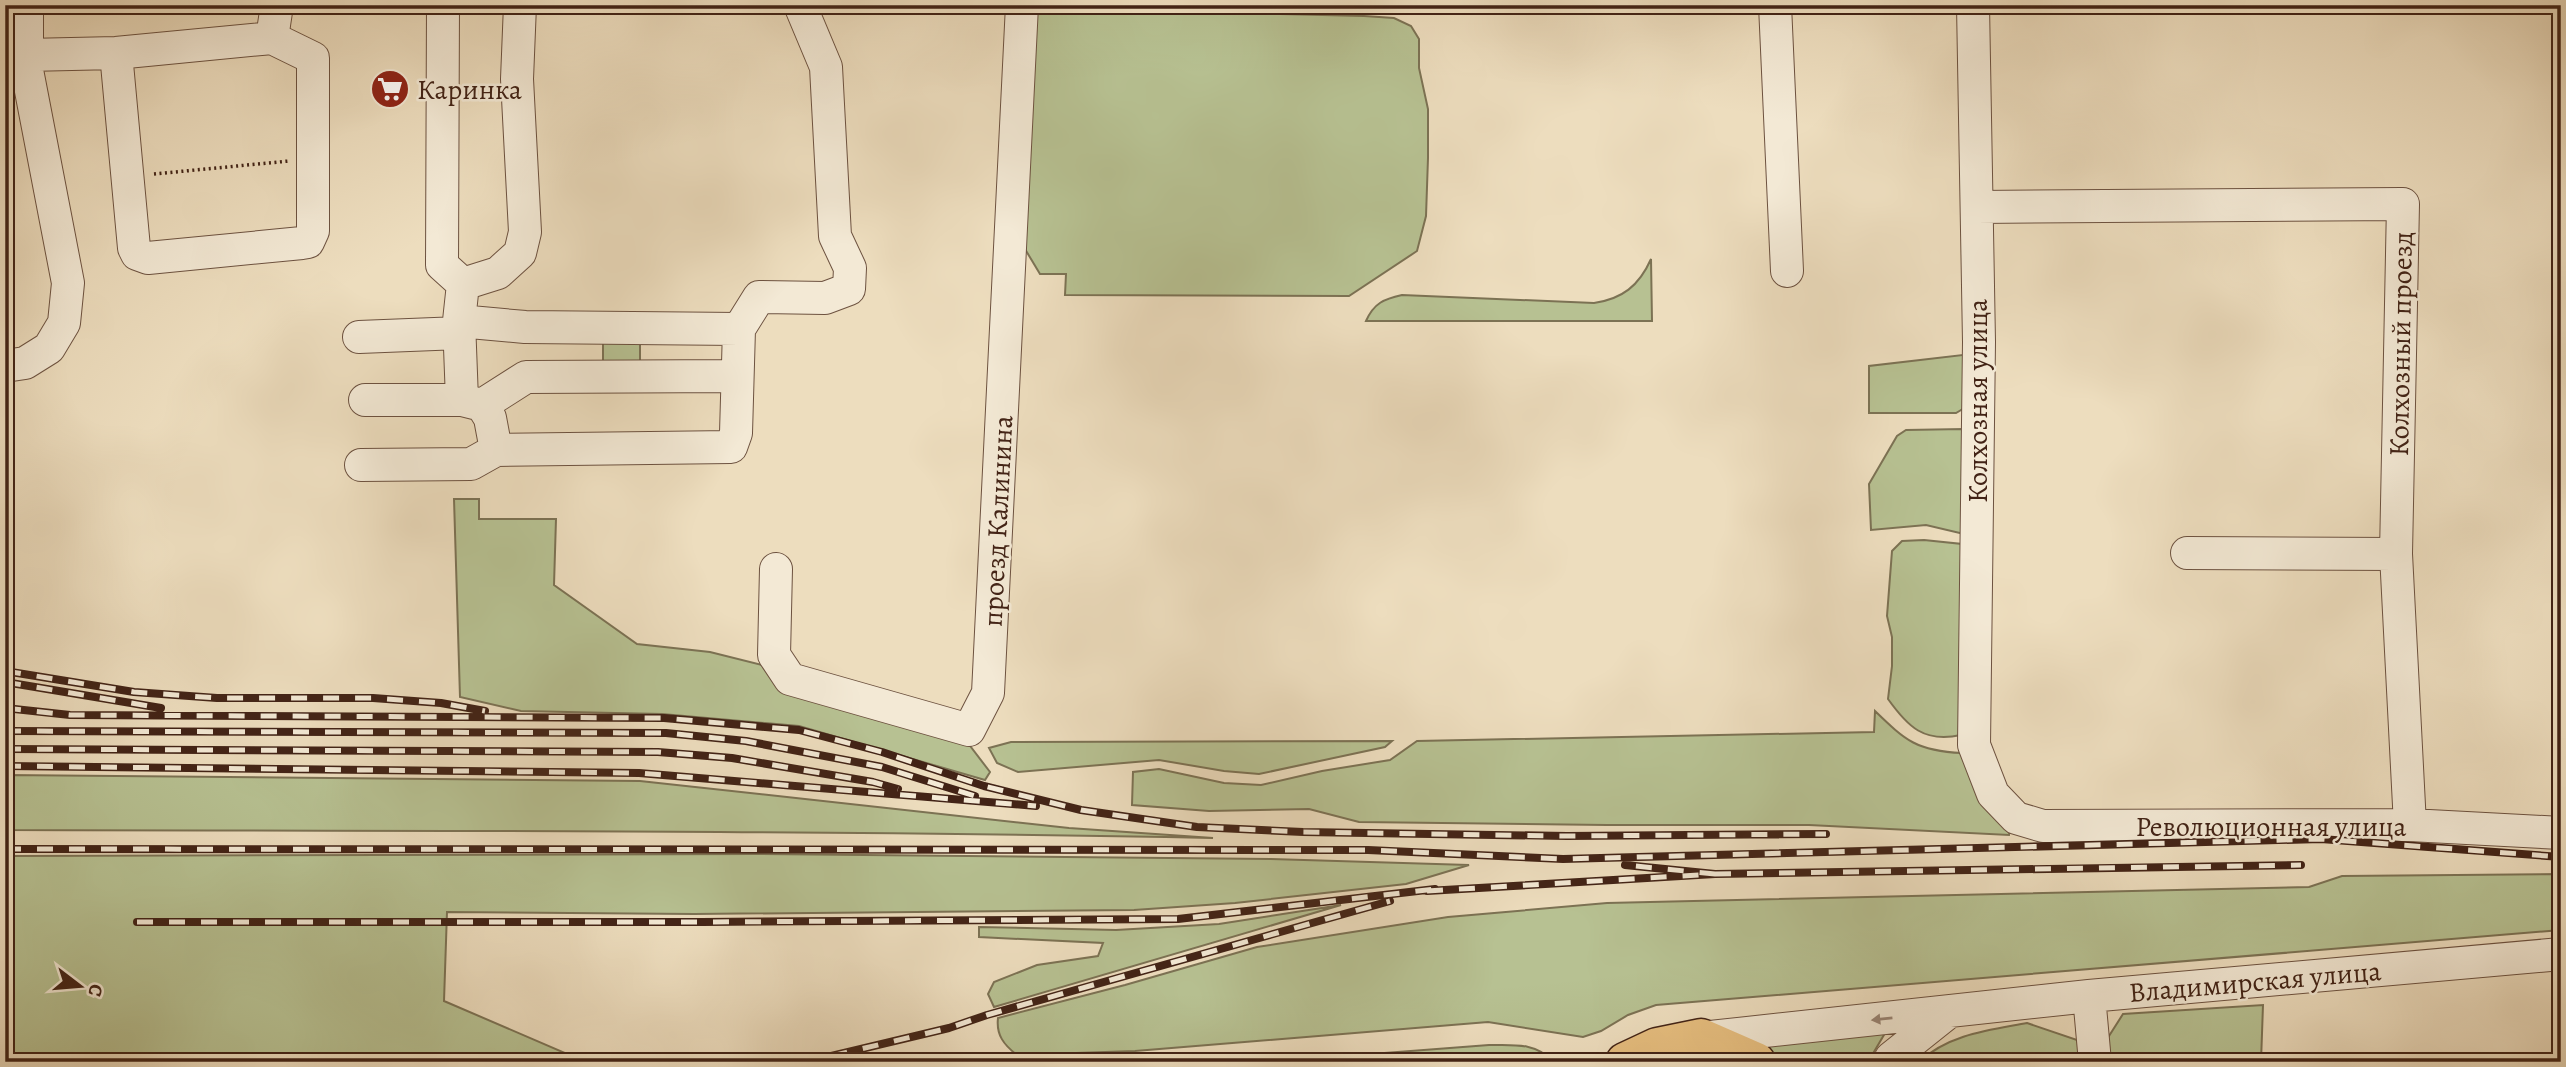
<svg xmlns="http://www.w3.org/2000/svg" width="2566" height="1067" viewBox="0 0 2566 1067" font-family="Alegreya,serif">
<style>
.green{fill:#b7c192;stroke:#7c7254;stroke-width:2}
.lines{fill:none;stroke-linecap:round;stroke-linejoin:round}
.minor-casing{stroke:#6d5240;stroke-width:34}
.major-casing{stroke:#422316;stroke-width:41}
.path{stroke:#422316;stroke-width:3.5;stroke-dasharray:2 3.5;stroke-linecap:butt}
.minor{stroke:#f3e9d5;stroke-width:32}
.major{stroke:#e6be7f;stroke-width:38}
.rail-casing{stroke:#422316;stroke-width:8}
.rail{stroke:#f3e9d5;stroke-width:5;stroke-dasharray:16;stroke-linecap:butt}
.oneway{fill:#9a8676}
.labels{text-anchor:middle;stroke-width:5;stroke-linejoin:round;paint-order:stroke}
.poi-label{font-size:28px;fill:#422316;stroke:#f3e9d5;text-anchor:start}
.street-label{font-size:28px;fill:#422316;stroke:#f3e9d5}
</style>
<rect width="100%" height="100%" fill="#edddbe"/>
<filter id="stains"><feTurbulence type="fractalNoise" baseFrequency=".00286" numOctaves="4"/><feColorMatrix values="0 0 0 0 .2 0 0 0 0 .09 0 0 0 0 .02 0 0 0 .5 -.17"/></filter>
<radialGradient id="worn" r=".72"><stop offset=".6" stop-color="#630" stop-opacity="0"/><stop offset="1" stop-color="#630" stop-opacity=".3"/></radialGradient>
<path class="green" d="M1028 8 1364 16 1394 18 1411 26 1419 39V68L1428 109V158L1426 216 1417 251 1349 296 1065 295 1066 274H1040L1022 244Z
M1651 259 1652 321H1366C1374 303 1384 299 1402 295L1594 303C1622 299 1639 286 1651 259Z
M640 338V369H603V339Z
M1971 354V404L1956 413H1869V366Z
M1963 429 1964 534 1926 525 1871 530 1869 484 1897 436 1906 430Z
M454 499H479V519H556L554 585 637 644 710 652 798 674 961 734 990 772 985 780 799 726 662 714 521 711 460 697Z
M1924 540 1962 544 1961 735C1924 743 1908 727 1888 699L1892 666V637L1887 616 1892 551 1902 541Z
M1875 711C1906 741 1917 751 1962 753L2010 825 2009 835 1809 825H1607L1359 822 1309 809 1209 811 1132 805 1133 772 1159 769 1224 783 1261 785 1322 771 1390 760 1417 741 1874 732Z
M1392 741 1385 747 1259 774 1224 771 1159 760 1018 772 997 763 989 748 1011 742Z
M5 775 640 781 1069 828 1213 838C811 830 408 831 5 830Z
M754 854 1271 859 1469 865 1406 884 1235 903 1134 910 694 914 447 912 444 1001 572 1056 577 1062H5V856Z
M2561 874V930L1656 1005 1628 1015 1601 1031 1583 1037 1488 1022 1135 1051 1017 1055C1004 1045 996 1035 998 1018L1125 985 1257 947 1448 917 1607 903 2309 887 2342 876Z
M1341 905 994 1007 988 994 994 982 1037 965 1098 956 1103 943 979 937V927L1116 930 1219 924Z
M2263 1005 2261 1062H2103L2102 1047 2123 1014Z
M1891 1023 1868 1062H1773L1740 1038Z
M2027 1023 2080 1041 2084 1055 1980 1062H1919C1949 1034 1990 1030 2027 1023Z
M1489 1045C1512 1045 1537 1042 1553 1062H1268Z"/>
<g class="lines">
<defs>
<path id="minor" d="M443 5 442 265 463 284 459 321 462 400
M1775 5 1787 271
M1973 5 1979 342 1974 745 1993 794 2016 818 2043 826 2410 825 2561 833
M116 53 134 248 137 254 148 258 302 243 308 242 313 231V58L272 38
M27 55 116 53 272 38 277 5
M1977 207 2403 204 2396 554 2410 825
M463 284 498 273 520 253 525 232 517 79 520 5
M459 321 525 327 739 329
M359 337 460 333
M5 366 25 363 49 348 64 323 68 283 27 70V5
M365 400H462L482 405 490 418 496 450 731 447 736 433 739 329 759 297 825 298 849 289 850 268 835 236 826 67 800 5
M482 405 526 377 736 376
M361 465 471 464 496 450
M2187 553 2396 554
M776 569 774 655 790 679 969 730 988 693 1022 5
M2089 996 2095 1062
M1701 1038 2089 996 2561 954
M1889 1062 1891 1058 1950 1011"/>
<path id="major" d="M1625 1062 1657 1047 1701 1038 1756 1062"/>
</defs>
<use href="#minor" class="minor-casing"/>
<use href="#major" class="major-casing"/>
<path class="path" d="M154 174 289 161"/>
<use href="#minor" class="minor"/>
<use href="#major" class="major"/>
<defs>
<path id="rail" d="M5 671 134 692 217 698H373L441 703 485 711
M5 682 161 708
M5 708 70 715 664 718 799 730 882 752 984 786 1081 810 1197 827 1303 832 1567 836 1826 834
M5 731 666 733 746 741 882 767 975 796
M5 749 658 752 732 758 873 782 898 789
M5 766 639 773 1036 806
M5 849 1368 850 1563 859 2321 839 2561 857
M1715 874 2301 865
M1427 891 1715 874 1625 865
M137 922H702L1178 919 1435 889
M768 1062 823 1058 949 1028 987 1015 1390 901"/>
</defs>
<use href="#rail" class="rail-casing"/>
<use href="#rail" class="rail"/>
</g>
<defs><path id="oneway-solid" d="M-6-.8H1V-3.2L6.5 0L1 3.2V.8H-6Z" transform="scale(1.75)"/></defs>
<use class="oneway" href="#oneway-solid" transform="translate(1882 1019) rotate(174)"/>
<defs>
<symbol id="supermarket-disc" viewBox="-11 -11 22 22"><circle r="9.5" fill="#8f2418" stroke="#f3e9d5"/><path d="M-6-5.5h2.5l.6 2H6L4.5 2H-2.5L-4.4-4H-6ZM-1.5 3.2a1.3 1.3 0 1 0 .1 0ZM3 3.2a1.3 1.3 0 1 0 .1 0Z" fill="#fff"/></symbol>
</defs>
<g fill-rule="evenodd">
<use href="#supermarket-disc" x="368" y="67" width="44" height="44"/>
</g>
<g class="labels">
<g class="poi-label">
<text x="417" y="99">Каринка</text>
</g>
<g class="street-label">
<text transform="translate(2400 344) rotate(-89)" y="10">Колхозный проезд</text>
<text transform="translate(1977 401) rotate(-90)" y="10">Колхозная улица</text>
<text transform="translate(997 521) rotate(-87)" y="10">проезд Калинина</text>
<text x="2271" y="836">Революционная улица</text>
<text transform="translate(2255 981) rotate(-5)" y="10">Владимирская улица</text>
</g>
</g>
<rect width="2566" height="1067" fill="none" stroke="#edddbe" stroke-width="28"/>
<rect x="7" y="7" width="2552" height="1053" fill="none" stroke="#422316" stroke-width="3.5"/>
<rect x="14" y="14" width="2538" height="1039" fill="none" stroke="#422316" stroke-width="2"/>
<g transform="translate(80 986) rotate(106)" stroke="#f3e9d5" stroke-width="5" paint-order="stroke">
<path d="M0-5L12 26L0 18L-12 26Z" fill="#422316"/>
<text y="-10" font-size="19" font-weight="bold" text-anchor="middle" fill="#422316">С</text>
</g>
<rect width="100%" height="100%" filter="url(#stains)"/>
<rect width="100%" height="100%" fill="url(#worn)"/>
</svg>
